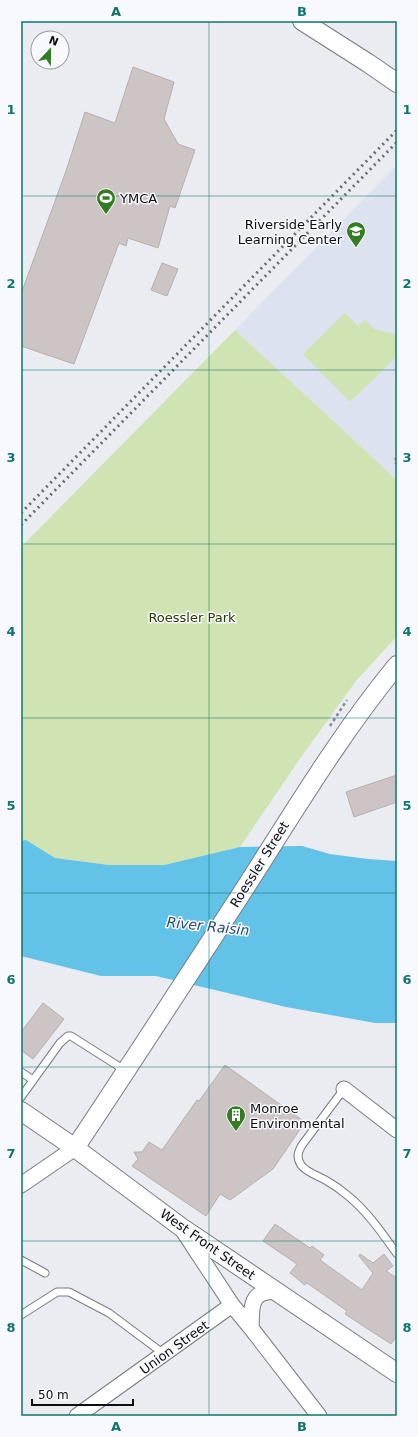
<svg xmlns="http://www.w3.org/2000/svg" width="418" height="1437" viewBox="0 0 418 1437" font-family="'DejaVu Sans',sans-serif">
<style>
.built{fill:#dde2f0}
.green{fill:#d0e3b2}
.water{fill:#62c2e8}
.building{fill:#cdc5c5;stroke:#b6afae}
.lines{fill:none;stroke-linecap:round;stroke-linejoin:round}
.service-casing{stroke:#797b81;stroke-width:9}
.minor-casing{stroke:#797b81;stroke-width:17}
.tertiary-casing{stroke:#797b81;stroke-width:20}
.path{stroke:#87888c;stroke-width:2.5;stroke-dasharray:3 3;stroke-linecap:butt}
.service{stroke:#fff;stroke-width:7}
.minor{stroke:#fff;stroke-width:15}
.tertiary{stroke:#fff;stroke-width:18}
.rail{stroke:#6c6d71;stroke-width:3;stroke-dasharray:2 4;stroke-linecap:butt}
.grid{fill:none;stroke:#0f766e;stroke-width:1;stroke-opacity:0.55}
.labels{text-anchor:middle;stroke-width:3;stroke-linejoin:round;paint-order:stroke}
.poi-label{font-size:13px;fill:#0d0d0f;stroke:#f8f9ff;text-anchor:start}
.park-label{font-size:13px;fill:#2b3b01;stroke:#f8f9ff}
.street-label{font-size:13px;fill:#0d0d0f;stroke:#f8f9ff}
.water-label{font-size:14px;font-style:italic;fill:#265060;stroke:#f8f9ff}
.neatline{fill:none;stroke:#0f766e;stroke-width:1.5}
.grid-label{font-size:13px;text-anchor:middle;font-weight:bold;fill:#0f766e}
</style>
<rect width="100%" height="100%" fill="#eaecf2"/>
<path class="built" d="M397 165V480L235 330Z"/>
<path class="green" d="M345 313 358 326 365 319 374 329 395 334 397 337V356L350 402 303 354Z
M235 330 397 480V636L356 681 299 760 240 847 164 865H109L55 858 26 840 21 841V547Z"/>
<path class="water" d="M26 840 55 858 109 865H164L240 847 302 846 330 854 368 859 397 861V1023H375L286 1007 156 976H101L21 956V841Z"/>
<path class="building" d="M133 67 174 82 164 119 178 144 195 150 175 208 170 206 158 248 128 238 126 246 119 243 74 364 21 346V294L66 171 85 112 115 123Z
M162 263 178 269 167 296 151 290Z
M397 775V802L354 817 346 792Z
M43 1003 64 1019 33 1059 21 1050V1032Z
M225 1065 305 1122 273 1169 230 1200 220 1194 206 1216 132 1166 138 1159 134 1152H142L149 1142 162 1150 197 1100 199 1101Z
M275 1224 310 1248 312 1246 324 1255 320 1260 362 1290 373 1273 359 1256 360 1254 373 1263 384 1254 393 1266 386 1271 397 1278V1336L391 1344 345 1314 347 1311 307 1283 305 1285 290 1273 297 1264 263 1241Z"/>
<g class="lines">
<defs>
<path id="service" d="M21 1072 33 1080
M344 1089 302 1145C298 1152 296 1157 301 1165 307 1173 319 1176 327 1181 334 1185 341 1190 347 1195 367 1211 382 1233 397 1254
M21 1097 60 1043 68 1036H71L126 1071
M21 1260 45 1273
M21 1315 57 1292H69L109 1313 164 1354"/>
<path id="minor" d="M344 1089 397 1130
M21 1185 75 1148
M182 1229 232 1305 251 1328 319 1416
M251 1328C252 1317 249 1297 263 1293 267 1292 272 1291 276 1291
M77 1416 232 1305"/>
<path id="tertiary" d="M302 21 368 63 397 83
M21 1111 75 1148 181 1227 397 1373
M75 1148C133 1061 190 973 247 885 295 810 341 733 397 665"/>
</defs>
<use href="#service" class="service-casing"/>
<use href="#minor" class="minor-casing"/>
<use href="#tertiary" class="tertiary-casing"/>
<path class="path" d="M397 458 394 461 397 464
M330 726 347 700"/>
<use href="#service" class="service"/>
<use href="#minor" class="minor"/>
<use href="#tertiary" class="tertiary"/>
<path class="rail" d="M21 513 397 130
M21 525 397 142"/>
</g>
<path class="grid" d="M209 21V1416M21 196H397M21 370H397M21 544H397M21 718H397M21 893H397M21 1067H397M21 1241H397"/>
<defs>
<symbol id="stadium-pin" viewBox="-11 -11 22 30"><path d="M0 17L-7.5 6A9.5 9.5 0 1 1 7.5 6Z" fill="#337c22" stroke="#f8f9ff"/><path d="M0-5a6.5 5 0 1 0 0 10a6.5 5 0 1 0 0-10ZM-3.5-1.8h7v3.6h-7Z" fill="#fff"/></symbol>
<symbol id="school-pin" viewBox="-11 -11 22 30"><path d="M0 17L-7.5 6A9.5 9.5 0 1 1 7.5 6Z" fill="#337c22" stroke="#f8f9ff"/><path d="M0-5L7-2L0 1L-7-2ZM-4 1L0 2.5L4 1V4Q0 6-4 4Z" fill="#fff"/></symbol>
<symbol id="building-pin" viewBox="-11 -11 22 30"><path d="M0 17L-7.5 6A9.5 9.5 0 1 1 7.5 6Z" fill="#337c22" stroke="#f8f9ff"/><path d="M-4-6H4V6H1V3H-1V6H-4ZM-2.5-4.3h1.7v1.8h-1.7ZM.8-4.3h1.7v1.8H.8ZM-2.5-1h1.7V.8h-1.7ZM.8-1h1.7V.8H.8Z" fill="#fff"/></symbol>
</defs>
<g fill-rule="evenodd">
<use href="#stadium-pin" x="95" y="187" width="22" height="30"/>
<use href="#school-pin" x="345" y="220" width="22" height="30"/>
<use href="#building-pin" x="225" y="1104" width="22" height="30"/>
</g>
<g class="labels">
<g class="poi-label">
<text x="120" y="203">YMCA</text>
<text x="342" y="229" text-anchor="end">Riverside Early<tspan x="342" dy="15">Learning Center</tspan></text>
<text x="250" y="1113">Monroe<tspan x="250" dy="15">Environmental</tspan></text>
</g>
<g class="park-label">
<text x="192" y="622">Roessler Park</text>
</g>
<g class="street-label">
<text transform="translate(259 864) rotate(-58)" y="5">Roessler Street</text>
<text transform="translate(208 1244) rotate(35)" y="5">West Front Street</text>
<text transform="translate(174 1347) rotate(-36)" y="5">Union Street</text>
</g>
<g class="water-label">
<text transform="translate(208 926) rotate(6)" y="5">River Raisin</text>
</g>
</g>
<rect width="418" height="1437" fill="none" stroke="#f8f9ff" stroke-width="44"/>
<g transform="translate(50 50) rotate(22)"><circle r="19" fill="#f8f9ff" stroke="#9a9b9f"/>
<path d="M0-3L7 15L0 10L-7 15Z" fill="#337c22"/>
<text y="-6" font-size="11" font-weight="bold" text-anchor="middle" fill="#0d0d0f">N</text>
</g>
<path d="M32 1399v6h101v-6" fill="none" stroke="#0d0d0f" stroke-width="2"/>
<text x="38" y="1399" font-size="12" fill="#0d0d0f" stroke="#f8f9ff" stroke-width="3" paint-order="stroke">50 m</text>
<rect x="22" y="22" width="374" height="1393" class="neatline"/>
<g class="grid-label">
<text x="116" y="16">A</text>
<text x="302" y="16">B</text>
<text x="11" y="114">1</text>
<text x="407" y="114">1</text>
<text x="11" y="288">2</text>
<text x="407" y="288">2</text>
<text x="11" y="462">3</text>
<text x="407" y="462">3</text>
<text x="11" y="636">4</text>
<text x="407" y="636">4</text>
<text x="11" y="810">5</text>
<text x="407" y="810">5</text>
<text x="11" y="984">6</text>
<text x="407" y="984">6</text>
<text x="11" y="1158">7</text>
<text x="407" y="1158">7</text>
<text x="11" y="1332">8</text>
<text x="407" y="1332">8</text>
<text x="116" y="1431">A</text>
<text x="302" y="1431">B</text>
</g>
</svg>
